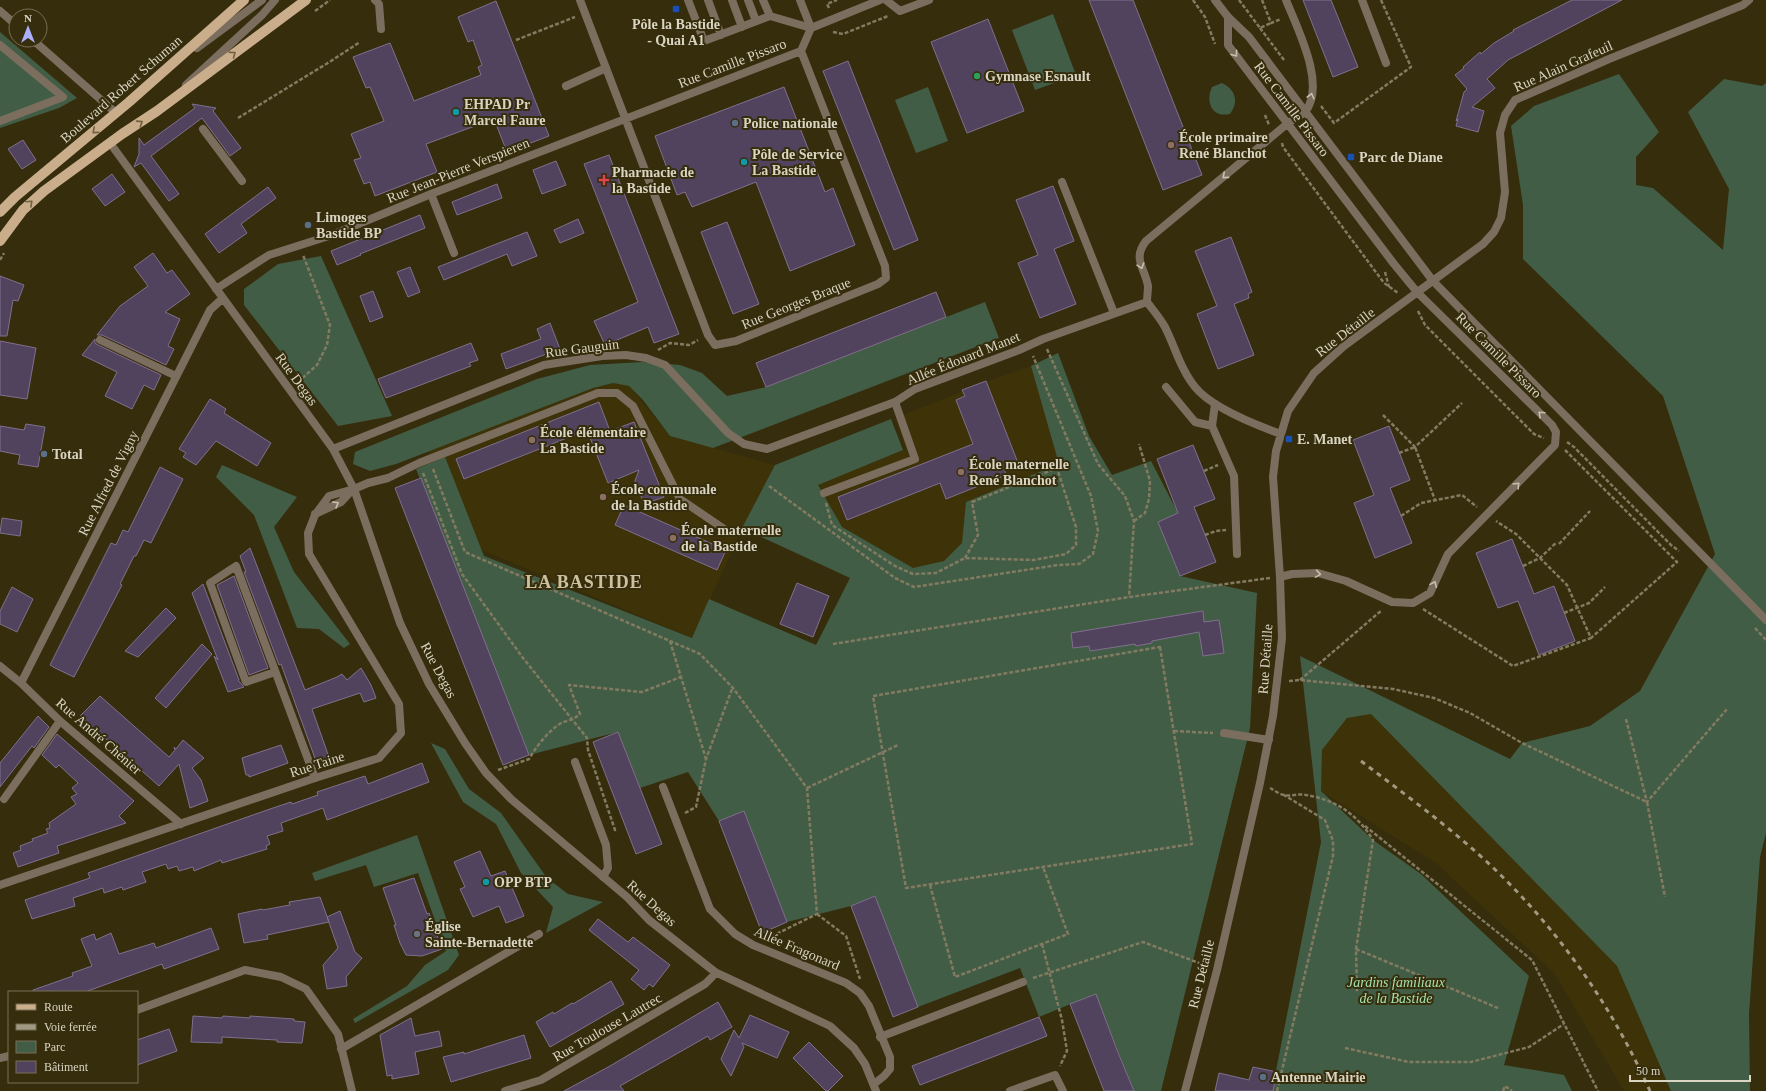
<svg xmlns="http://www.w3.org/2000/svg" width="1766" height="1091" viewBox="0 0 1766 1091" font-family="'Times New Roman',serif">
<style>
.built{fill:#3d3208}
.green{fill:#425d45}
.building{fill:#51425e;stroke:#80708e}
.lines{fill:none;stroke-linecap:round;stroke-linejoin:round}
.path{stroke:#827b61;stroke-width:2.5;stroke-dasharray:4 2;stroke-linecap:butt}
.lane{stroke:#7c6e5e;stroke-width:8}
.street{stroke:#7c6e5e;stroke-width:8}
.primary{stroke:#caae8c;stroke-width:10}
.rail{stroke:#a09a83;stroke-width:3;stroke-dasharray:5 5;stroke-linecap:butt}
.oneway{stroke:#716140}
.oneway2{stroke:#c7c0af}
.transit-dot{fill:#1a4fb4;stroke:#362d0d;stroke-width:1.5}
.leisure-dot{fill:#2e9e5b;stroke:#362d0d;stroke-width:1.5}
.culture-dot{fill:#0f9aa8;stroke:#362d0d;stroke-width:1.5}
.service-dot{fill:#5c6f8a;stroke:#362d0d;stroke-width:1.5}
.education-dot{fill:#8d6e63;stroke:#362d0d;stroke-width:1.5}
.health-dot{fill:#e0444e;stroke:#362d0d;stroke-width:1.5}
.worship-dot{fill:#6b7280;stroke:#362d0d;stroke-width:1.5}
.labels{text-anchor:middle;stroke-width:4;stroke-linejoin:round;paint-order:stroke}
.poi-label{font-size:14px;font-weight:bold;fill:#dad5c3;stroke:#362d0d;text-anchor:start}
.street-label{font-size:14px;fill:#dad5c3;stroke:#362d0d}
.park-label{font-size:14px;font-style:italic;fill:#a4e1ac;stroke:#362d0d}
.district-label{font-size:18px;font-weight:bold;letter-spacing:1px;fill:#ccc19e;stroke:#362d0d}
</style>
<rect width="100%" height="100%" fill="#362d0d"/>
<path class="built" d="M1034 365 1088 511 915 583 791 495 906 449 895 418 994 379Z
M613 383 629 386 670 436 775 465 742 528 693 638 465 543 428 451 593 388Z
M1371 714 1617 966 1671 1091H1624L1554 973 1436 863 1321 791 1322 750 1347 718Z"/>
<path class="green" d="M1053 14 1076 75 1035 90 1012 30Z
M0 32 77 98 59 108 0 128Z
M1619 74 1659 132 1636 157V185L1653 188 1723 250 1729 189 1688 112 1724 79 1762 86 1766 83V833L1760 857 1749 1014 1750 1091H1671L1617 966 1371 714 1347 718 1322 750 1321 791 1373 840 1421 874 1529 976 1504 1065 1564 1075 1572 1091H1272L1321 842 1300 656 1510 759 1522 743 1590 726 1640 691 1715 554 1663 396 1523 259V205L1511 126 1534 106Z
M1222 83C1236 90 1239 102 1230 114 1212 118 1205 102 1212 87Z
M928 87 948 141 916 153 895 100Z
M321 256 392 416 338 426 244 305V289L278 264Z
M985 302 999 338 713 448 670 436 643 400 629 386 613 383 593 388 396 464 370 471 353 464 355 452 537 379 590 365 642 362 680 365 702 373 727 396 766 387Z
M1058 353 1089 436 1112 475 1151 461 1178 513 1158 522 1180 576 1257 593 1250 728 1161 1091H1134L1095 994 1039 1017 1020 968 918 1007 875 896 851 906 787 922 744 811 719 821 688 772 640 788 618 732 529 755 416 469 445 457 484 556 692 638 709 599 816 645 850 578 742 528 775 465 891 419 903 450 818 485 842 527 913 568 944 561 962 543 966 502 1059 464 1031 366Z
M222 465 297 497 274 527 294 572 350 644 344 648 319 629 297 628 254 515 216 477Z
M431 743 445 749 469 789 501 813 547 878 568 894 603 902 546 933 553 907 521 873 496 824 463 802Z
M417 835 459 955 448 970 355 1023 353 1019 407 986 425 965 446 951 418 873 374 887 366 865 315 881 312 873Z"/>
<path class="building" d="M1089 0H1133L1202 175 1163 190Z
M1303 0H1331L1358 67 1333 77Z
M1572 0H1622L1508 60 1487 79 1495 88 1472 107 1484 111 1478 132 1456 126 1458 119 1456 121 1464 92 1467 89 1455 75 1464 68 1463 67 1480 52 1481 54 1494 43 1514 31 1513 30Z
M496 1 549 136 507 152 494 119 426 144 437 172 375 196 370 182 364 184 354 160 361 158 351 134 384 121 370 87 366 88 353 57 390 43 414 101 481 75 478 67 482 65 473 40 468 42 458 17Z
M988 19 1024 111 967 133 931 42Z
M848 61 918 240 894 250 823 71Z
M784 87 825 192 833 188 855 245 790 271 756 182 692 207 685 192 677 195 655 136Z
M192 104 216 108 213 111 241 148 230 156 202 118 151 156 179 194 169 201 141 163 134 167 139 154V138L144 145 195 108Z
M23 140 36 160 22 169 8 149Z
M609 155 679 334 654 343 648 327 605 345 594 321 638 302 584 164Z
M556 161 566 185 542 194 533 170Z
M112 174 125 192 105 206 92 189Z
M497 184 502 198 457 215 452 202Z
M1053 186 1074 241 1054 249 1076 304 1040 318 1018 263 1038 255 1016 200Z
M268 187 276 198 241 224 247 233 219 253 205 234Z
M420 215 425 228 360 254 361 255 337 265 331 251Z
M578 219 584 233 560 243 554 230Z
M727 222 759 304 733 314 701 232Z
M527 232 537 256 512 266 507 254 444 280 438 267Z
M1231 237 1252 292 1248 294 1249 298 1234 304 1254 355 1218 369 1197 314 1217 306 1195 251Z
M153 253 167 273 172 270 190 294 165 312 180 319 168 346 174 349 166 365 102 335H97L120 306 148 286 134 267Z
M410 267 420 292 408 297 397 272Z
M0 276 24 285 18 301 13 300 7 336H0Z
M373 291 383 317 370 322 360 296Z
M936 292 946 317 766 387 756 363Z
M550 323 560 349 506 369 501 354 541 339 537 329Z
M95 339V343L98 345 161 375 154 390 144 385 132 409 105 396 117 372 82 355Z
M0 341 36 348 27 399 0 395Z
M471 343 478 360 469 363 471 366 386 398 378 379Z
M986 381 1018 463 1004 468 1006 475 946 499 940 483 847 520 838 497 973 444 956 400 965 396 962 390Z
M210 399 226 409 224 413 271 443 257 466 216 441 196 465 183 457 186 453 179 449Z
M599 402 610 431 634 422 664 497 644 504 635 481 639 470 608 483 587 430 464 479 456 459Z
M26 424 45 427 38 467 18 464 20 455 0 451V426L24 430Z
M1389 426 1410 480 1390 488 1412 543 1375 558 1354 503 1374 495 1353 440Z
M1193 445 1215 499 1194 507 1216 562 1180 576 1158 522 1178 513 1157 459Z
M160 467 183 479 151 543 144 540 136 556H134L120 584 122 585 74 677 55 668 50 665 111 543 116 545 123 530 128 532Z
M421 478 529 755 503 765 395 488Z
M624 505 726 550 717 570 615 525Z
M2 518 22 521 20 536 0 533Z
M1512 539 1534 594 1554 586 1575 641 1539 655 1518 601 1498 608 1476 553Z
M250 548 305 690 337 677 342 674 347 680 361 668 371 685 376 698 364 702 360 693 312 709 330 760 317 764 281 664 279 665 244 572H246L240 556Z
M234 576 268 668 249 675 217 585Z
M797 583 829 596 813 637 780 624Z
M203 584 239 680H238L244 687 228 692 214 656 218 660 192 593Z
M12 587 33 599 17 632 0 624V611Z
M166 608 176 618 138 657 125 651Z
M1203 611 1204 622 1219 620 1224 653 1203 656 1199 632 1152 641V643L1136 646 1135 644 1090 651 1089 646 1073 648 1071 633Z
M202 644 212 654 166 708 155 698Z
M100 696 169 757 175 750 174 747 176 749 183 740 204 758 192 768 201 780 208 801 190 808 179 764 159 786 80 716Z
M38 716 49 727 34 748 32 746 0 787V763Z
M618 732 662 844 636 854 593 742Z
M57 734 134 801 119 816 126 823 57 846 59 853 18 867 13 853 21 850 20 846 33 841 32 839 48 833 46 829 50 828 49 823 76 804 71 797 77 794 72 788 78 783 59 765 56 768 42 755Z
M281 745 288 763 249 777V775H246L242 758Z
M422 763 429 782 327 820 323 808 281 823 283 831 267 836 270 844 266 846 267 849 222 863 221 860 194 871 193 867 179 871 177 866 168 869 166 864 142 872 146 882 123 890 122 887 104 893 103 888 73 898 75 906 32 919 25 900 90 878 88 873 270 809 291 802 292 804 318 795 317 792 365 776 368 784Z
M744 811 787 922 762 933 719 821Z
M480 851 491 876 505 871 524 916 506 923 499 906 473 917 460 889 465 887 454 862Z
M414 878 427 914 429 913 442 949 422 956 406 955 400 943 394 925H396L383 888Z
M875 896 918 1007 893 1017 851 906Z
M320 897 329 922 267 935 268 939 244 943 238 914 262 909 263 910 290 905 289 902Z
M340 911 355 952 362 958 346 977 347 986 327 989 323 965 338 948 327 917Z
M598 919 628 942 633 937 670 965 653 987 649 984 644 990 631 979 639 970 589 930Z
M211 928 219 949 164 969 162 964 85 992H33V990L73 976 72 973 92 966 81 939 94 934 96 940 111 933 119 954 154 943 156 948Z
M611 981 624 1004 550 1047 536 1022 553 1012 554 1014 572 1003 573 1004Z
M1096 994 1117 1050 1134 1091H1104L1070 1004Z
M718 1002 732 1027 710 1040 708 1036 620 1086 624 1091H564L610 1066Z
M750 1015 789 1032 777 1058 742 1043 744 1047 731 1076 721 1059 734 1030 739 1038Z
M193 1016 222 1018 223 1016 250 1018V1016L294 1019V1021L305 1022 302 1043 277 1042V1040L222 1037V1043L191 1042Z
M1039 1017 1047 1036 920 1085 912 1066Z
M411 1018 415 1036 439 1031 442 1046 415 1052 419 1074 392 1079V1075L387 1076 380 1035Z
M169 1029 177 1051 137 1065V1040Z
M524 1035 531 1058 451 1082 443 1057 464 1052V1054Z
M809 1042 843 1076 828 1091H826L793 1058Z
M1253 1067 1277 1072 1273 1091H1215L1219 1073 1249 1080Z"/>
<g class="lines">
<path class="path" d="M1193 0 1205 17 1215 44
M1239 0 1260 28 1271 23
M1262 0 1271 23 1281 19
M829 8 827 4 837 0
M315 11 330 0
M1260 28 1284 60
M833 32 843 34 888 16
M516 40 575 17
M1321 106 1334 123 1411 67 1381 0
M1265 115 1269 125
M238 118 331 61 360 42
M1282 143 1283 147 1384 283 1398 293
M0 260 4 253
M1385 272 1389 287
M1418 311 1425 325 1534 434 1544 438
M1047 349 1098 464 1125 496 1134 521 1129 597
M658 350 670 343 689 345 698 340
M298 382 317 365 327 345 330 325 303 255
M1383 415 1415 447 1462 403
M1567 442 1574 447 1671 545 1679 551
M1565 450 1677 562 1591 638
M1399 453 1415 447 1435 500
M433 469 465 552 700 654 733 688 807 788 817 914 768 938
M1204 471 1218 465
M423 473 462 574 523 658 587 738 588 750 615 830H613
M769 486 895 578 914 587 1058 565 1079 564 1093 554 1098 531 1091 496 1033 356
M826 503 832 525 895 566 913 574 936 573 965 558 1034 560 1066 554 1076 545V527L1057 468 972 502 978 535 965 558
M1401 516 1421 503 1462 495 1477 507
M1134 521 1145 513 1149 499 1150 481 1139 444
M1205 535 1216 531 1226 530
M1559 544 1590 511
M1523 566 1540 558 1557 542
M1423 609 1513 666 1591 638 1567 585 1516 534 1496 521
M1564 613 1589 603 1605 587
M1755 628 1766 640
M670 641 706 759
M833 644 1129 597 1270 578
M1160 647 1192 844 906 888 873 696Z
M1300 680 1382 610
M1289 681 1300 680 1393 689 1434 698 1470 713 1522 743 1647 802 1665 897
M1626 719 1647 802 1727 709
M1174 731 1213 733
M498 770 529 759C536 747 546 734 558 725 565 720 571 722 580 714L569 685 642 692 681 677
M807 788 898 745
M1270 788C1274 790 1279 794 1284 795 1290 797 1299 793 1306 795 1336 800 1357 814 1373 840L1356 949 1357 993
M685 813 696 807 706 759 732 689
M1365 826 1532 960 1598 1091
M930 885 955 977 1068 934 1043 867
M817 914 846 936 860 979
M1042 944 1062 1020 1067 1051 1060 1066
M1356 949 1498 1008
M1033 978 1143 942 1207 966
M1345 1048 1409 1062H1471L1529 1047 1564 1024
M1277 1091 1333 856V841L1325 820 1284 795
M1503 1091 1505 1086 1512 1091"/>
<path class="lane" d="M375 0 379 4 381 29
M688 0 704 41 770 16 811 28
M708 0 721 35
M732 0 742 27
M748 0 756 21
M763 0 770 16
M886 0 900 11 929 0
M1228 17 1249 37 1433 281 1766 620
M0 45 63 97 0 121
M197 48 262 0
M186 85 262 15 275 0
M566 86 606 68
M203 129 242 181
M1062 182 1114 313
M431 194 454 253
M100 340 176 376
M1166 387 1195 422 1212 426
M1215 404 1212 426 1234 476 1237 554
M354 489 368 483 388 478 419 463 598 393H617L633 406 680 499 730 533
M824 493 915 459 895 402
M275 672 246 682 210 583 236 566 315 778
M1224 733 1269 740
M575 762 606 845 608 868 603 877
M663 787 710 909 735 934 753 945 846 983 860 993 869 1006 890 1057V1069L884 1076 874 1084
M4 799 60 721
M880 1037 1023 982
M341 1049 539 934
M1010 1091 1055 1075 1063 1091"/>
<path class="street" d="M580 0 708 335 715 345 736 341 878 284 886 278 885 266 801 51
M800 0 811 28
M1215 0 1228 17V45L1394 264 1417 292 1552 425 1556 432 1555 445 1448 554 1430 593 1413 603 1392 602 1346 581 1318 573 1292 574 1280 577
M1362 0 1386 63
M0 11 16 25
M33 40 116 113
M110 143 333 449 354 489 400 623 429 684 465 743 486 773 511 799 627 897 649 920 715 972 830 1026 854 1048 865 1064 876 1091
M216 289 269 255 332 235 431 194 801 51 811 28 880 0
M1147 302C1147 297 1148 291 1148 286 1145 268 1132 259 1146 241L1287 124C1292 120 1300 116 1305 112 1327 85 1297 28 1286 0
M333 449 544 365 602 356 626 355 646 358 665 365 728 433 744 444 767 449 895 402 915 389 1019 350 1043 339 1147 302C1153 310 1160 318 1165 327 1175 347 1181 370 1195 387 1212 408 1256 425 1281 434
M315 514 341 502 353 489
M0 666 21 683 60 721 181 824
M21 683 210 310 223 298
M0 885 315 778 379 758 401 733 399 704 309 554 308 533 315 515 329 496 354 489
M137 1010 245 970 281 977 306 989 338 1034 352 1091
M0 1058 9 1056
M505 1091 541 1080 705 984 712 977 715 972
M1185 1091 1217 970 1260 783 1273 716 1282 638 1280 577 1273 477 1276 451 1288 411 1314 373 1344 346 1483 244 1494 232 1501 218 1505 192 1500 133 1505 115 1515 100 1609 59 1743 5 1749 0"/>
<path class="primary" d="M0 212 15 197 129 102 244 0
M0 241 23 210 44 191 122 134 157 111 306 0"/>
<path class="rail" d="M1361 761C1403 793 1447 825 1486 861 1556 926 1611 1004 1650 1091"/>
</g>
<defs><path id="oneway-chevron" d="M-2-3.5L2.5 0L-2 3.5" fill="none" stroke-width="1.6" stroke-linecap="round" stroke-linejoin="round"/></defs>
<g class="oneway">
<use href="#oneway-chevron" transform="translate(233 54) rotate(-37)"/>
<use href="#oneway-chevron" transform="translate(140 123) rotate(-33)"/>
<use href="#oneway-chevron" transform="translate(95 131) rotate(140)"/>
<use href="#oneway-chevron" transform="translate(30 203) rotate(-43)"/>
</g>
<g class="oneway2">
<use href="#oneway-chevron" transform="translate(1235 54) rotate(53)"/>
<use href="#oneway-chevron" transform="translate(1311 96) rotate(-76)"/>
<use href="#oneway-chevron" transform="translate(1225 176) rotate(140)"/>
<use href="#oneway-chevron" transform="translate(1141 266) rotate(72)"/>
<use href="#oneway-chevron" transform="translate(1541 414) rotate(-137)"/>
<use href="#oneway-chevron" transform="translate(1517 485) rotate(-46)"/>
<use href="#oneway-chevron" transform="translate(336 504) rotate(-30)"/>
<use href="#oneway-chevron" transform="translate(1318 574) rotate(9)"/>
<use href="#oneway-chevron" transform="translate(1434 584) rotate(-66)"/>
</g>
<g class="transit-dot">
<rect x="672" y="5" width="8" height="8" rx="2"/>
<rect x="1347" y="153" width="8" height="8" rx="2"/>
<rect x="1285" y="435" width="8" height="8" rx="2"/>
</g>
<circle class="leisure-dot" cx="977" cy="76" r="4"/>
<g class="culture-dot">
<circle cx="456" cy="112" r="4"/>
<circle cx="744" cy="162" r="4"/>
<circle cx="486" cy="882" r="4"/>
</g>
<g class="service-dot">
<circle cx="735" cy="123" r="4"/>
<circle cx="308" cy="225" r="4"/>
<circle cx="44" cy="454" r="4"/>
<circle cx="1263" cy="1077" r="4"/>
</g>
<g class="education-dot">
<circle cx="1171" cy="145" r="4"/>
<circle cx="532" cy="440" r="4"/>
<circle cx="961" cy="472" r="4"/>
<circle cx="603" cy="497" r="4"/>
<circle cx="673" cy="538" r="4"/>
</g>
<path class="health-dot" d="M602 174h4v4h4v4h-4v4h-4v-4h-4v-4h4z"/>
<circle class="worship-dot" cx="417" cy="934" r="4"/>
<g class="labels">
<g class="poi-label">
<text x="676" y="29" text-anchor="middle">Pôle la Bastide<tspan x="676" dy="16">- Quai A1</tspan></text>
<text x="985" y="81">Gymnase Esnault</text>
<text x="464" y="109">EHPAD Pr<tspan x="464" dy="16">Marcel Faure</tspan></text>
<text x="743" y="128">Police nationale</text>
<text x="1179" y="142">École primaire<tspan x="1179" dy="16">René Blanchot</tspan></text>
<text x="752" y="159">Pôle de Service<tspan x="752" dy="16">La Bastide</tspan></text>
<text x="1359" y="162">Parc de Diane</text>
<text x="612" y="177">Pharmacie de<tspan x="612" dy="16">la Bastide</tspan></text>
<text x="316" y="222">Limoges<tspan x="316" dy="16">Bastide BP</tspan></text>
<text x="540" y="437">École élémentaire<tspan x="540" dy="16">La Bastide</tspan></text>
<text x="1297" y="444">E. Manet</text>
<text x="52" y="459">Total</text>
<text x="969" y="469">École maternelle<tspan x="969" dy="16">René Blanchot</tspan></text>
<text x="611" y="494">École communale<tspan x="611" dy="16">de la Bastide</tspan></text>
<text x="681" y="535">École maternelle<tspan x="681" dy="16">de la Bastide</tspan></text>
<text x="494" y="887">OPP BTP</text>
<text x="425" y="931">Église<tspan x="425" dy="16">Sainte-Bernadette</tspan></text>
<text x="1271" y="1082">Antenne Mairie</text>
</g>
<g class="street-label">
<text transform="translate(732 63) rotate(-21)" y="5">Rue Camille Pissaro</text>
<text transform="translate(1563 66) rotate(-24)" y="5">Rue Alain Grafeuil</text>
<text transform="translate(121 89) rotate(-41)" y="5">Boulevard Robert Schuman</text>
<text transform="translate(1292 109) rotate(53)" y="5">Rue Camille Pissaro</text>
<text transform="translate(458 170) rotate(-22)" y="5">Rue Jean-Pierre Verspieren</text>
<text transform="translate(796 303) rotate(-22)" y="5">Rue Georges Braque</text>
<text transform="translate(1345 332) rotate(-38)" y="5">Rue Détaille</text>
<text transform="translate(582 348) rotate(-7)" y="5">Rue Gauguin</text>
<text transform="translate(1499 355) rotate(45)" y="5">Rue Camille Pissaro</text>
<text transform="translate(963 358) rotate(-22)" y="5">Allée Édouard Manet</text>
<text transform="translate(297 379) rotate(54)" y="5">Rue Degas</text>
<text transform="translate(108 483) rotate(-63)" y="5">Rue Alfred de Vigny</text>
<text transform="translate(1265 659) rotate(-86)" y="5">Rue Détaille</text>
<text transform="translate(439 670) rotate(62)" y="5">Rue Degas</text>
<text transform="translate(99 736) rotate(41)" y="5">Rue André Chénier</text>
<text transform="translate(317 764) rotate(-18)" y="5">Rue Taine</text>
<text transform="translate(652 903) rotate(42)" y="5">Rue Degas</text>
<text transform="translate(797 948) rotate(23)" y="5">Allée Fragonard</text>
<text transform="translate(1201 974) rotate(-76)" y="5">Rue Détaille</text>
<text transform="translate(607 1027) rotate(-30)" y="5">Rue Toulouse Lautrec</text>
</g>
<g class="park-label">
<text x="1396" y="987">Jardins familiaux<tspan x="1396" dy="16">de la Bastide</tspan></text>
</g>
<g class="district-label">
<text x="584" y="588">LA BASTIDE</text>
</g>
</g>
<rect x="8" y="991" width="130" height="92" fill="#362d0d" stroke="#787056"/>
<rect x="16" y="1004" width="20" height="6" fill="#caae8c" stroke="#787056"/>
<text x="44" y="1011" font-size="12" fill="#dad5c3">Route</text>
<rect x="16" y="1024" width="20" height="6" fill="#a09a83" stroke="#787056"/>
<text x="44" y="1031" font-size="12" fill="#dad5c3">Voie ferrée</text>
<rect x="16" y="1041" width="20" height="12" fill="#425d45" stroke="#787056"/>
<text x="44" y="1051" font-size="12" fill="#dad5c3">Parc</text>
<rect x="16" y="1061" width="20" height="12" fill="#51425e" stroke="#787056"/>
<text x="44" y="1071" font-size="12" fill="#dad5c3">Bâtiment</text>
<g transform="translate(28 28)"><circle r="19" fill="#362d0d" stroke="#787056"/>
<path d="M0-3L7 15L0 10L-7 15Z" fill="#acaffb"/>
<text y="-6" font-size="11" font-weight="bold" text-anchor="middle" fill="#dad5c3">N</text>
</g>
<path d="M1630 1075v6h120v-6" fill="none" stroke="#dad5c3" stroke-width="2"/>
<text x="1636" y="1075" font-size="12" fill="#dad5c3" stroke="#362d0d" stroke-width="3" paint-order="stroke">50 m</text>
</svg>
